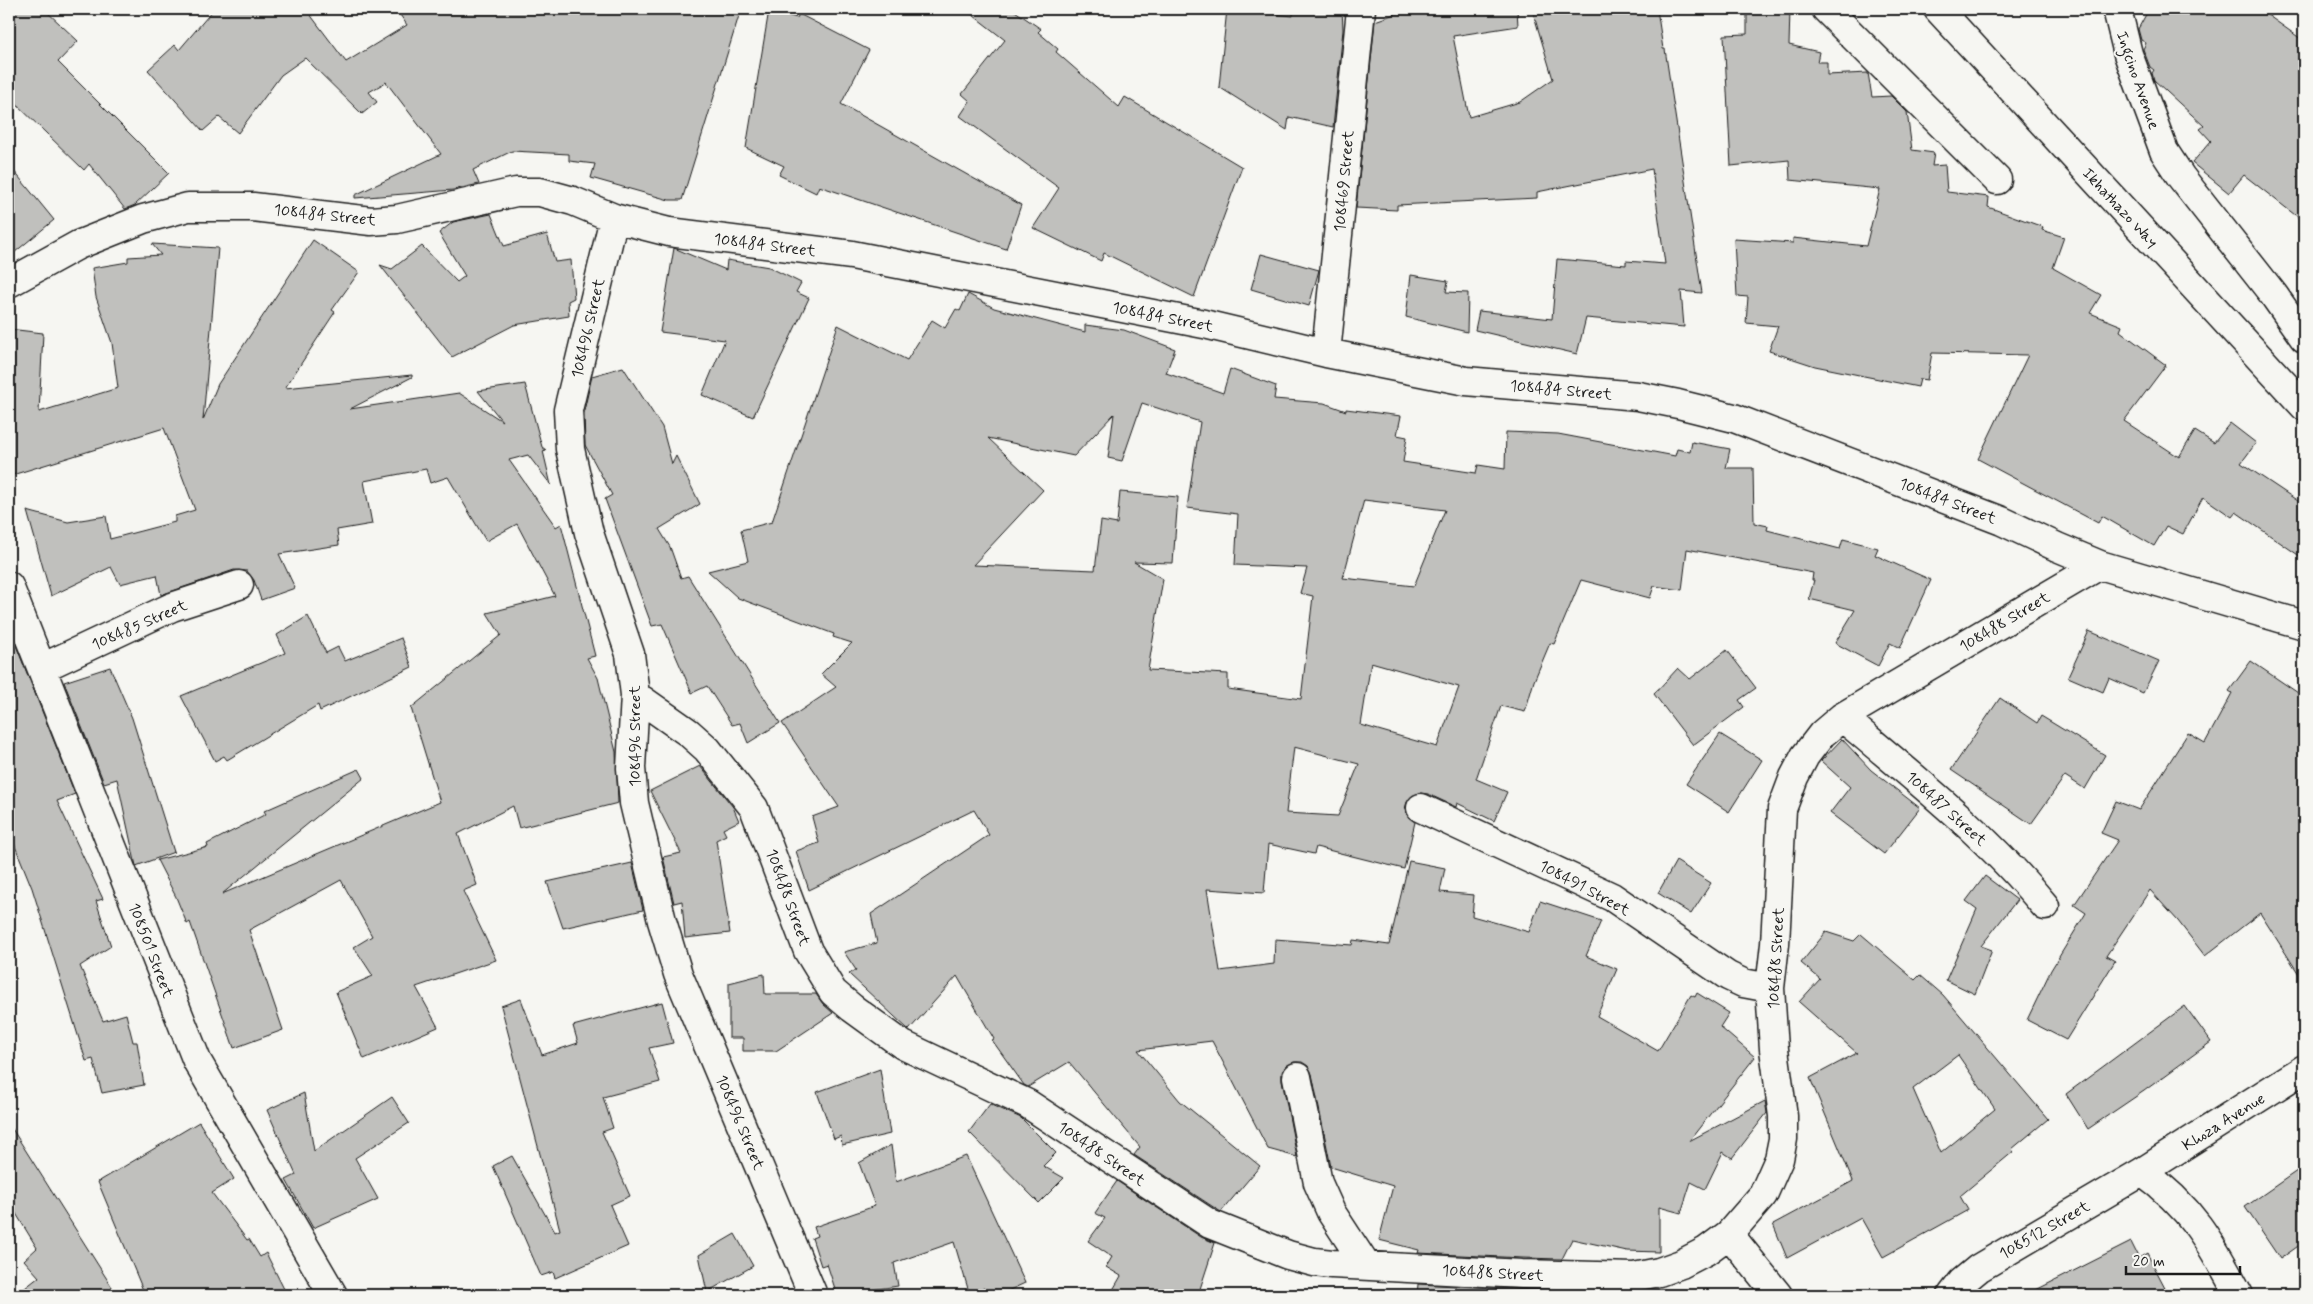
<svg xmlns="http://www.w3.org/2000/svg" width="2313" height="1304" viewBox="0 0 2313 1304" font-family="Mynerve,sans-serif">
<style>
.building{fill:#c0c0bd;stroke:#1c1c1c;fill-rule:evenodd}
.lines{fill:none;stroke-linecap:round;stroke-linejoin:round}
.minor-casing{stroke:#1c1c1c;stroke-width:31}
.minor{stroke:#f6f6f2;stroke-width:28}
.labels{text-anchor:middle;stroke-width:4;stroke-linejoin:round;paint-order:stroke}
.street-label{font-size:16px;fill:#1c1c1c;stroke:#f6f6f2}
</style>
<rect width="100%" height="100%" fill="#f6f6f2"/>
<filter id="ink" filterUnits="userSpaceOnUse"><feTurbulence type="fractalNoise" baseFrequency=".02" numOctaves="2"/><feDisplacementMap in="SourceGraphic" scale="10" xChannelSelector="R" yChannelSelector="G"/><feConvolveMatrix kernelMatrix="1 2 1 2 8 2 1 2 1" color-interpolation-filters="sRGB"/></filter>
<g filter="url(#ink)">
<path class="building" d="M9 9H44L78 41 58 62 169 173 135 205 125 209 89 164 84 170 9 97Z
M214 9H306L346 62 407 25 396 9H741L682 200H669L591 178 595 164 569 161V154L512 151 473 170 479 184 453 190 355 198V195L441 154 386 82 369 92 377 102 362 114 305 58 281 75 238 133 219 117 203 131 148 70 175 45 179 50Z
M965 9H1012L1041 29 1038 32 1058 49 1056 52 1119 107 1125 97 1242 167 1194 297 1104 253 1101 261 1033 228 1059 188 960 116 970 101 962 94 1005 40Z
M1227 9 1293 16V9H1342L1343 30 1333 127 1289 117 1287 130 1219 87Z
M1409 9H1517L1518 26 1453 36 1469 117 1520 102 1553 79 1532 9H1657L1663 49H1665L1702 293 1681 291 1684 327 1586 318 1577 354 1475 330 1479 311 1552 319 1557 259 1626 265V261L1665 264 1652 169 1537 192V198L1397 205V210L1356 208 1375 21Z
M1747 9H1790L1789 45 1819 52 1817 62H1827V75L1868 73 1872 97 1891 96 1907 112 1912 150 1934 153 1932 166 1945 165 1947 192 1989 197 1988 207 2043 227 2042 230 2064 237 2053 268 2101 295 2090 313 2122 326 2120 331 2166 365 2124 421 2179 457 2195 431 2214 443 2230 423 2256 443 2241 463 2304 505V559L2236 512 2232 517 2203 497 2183 534 2166 526 2154 546 2102 516 2098 523 1978 459 2028 355 1932 353 1927 380 1920 379 1918 387 1815 366 1769 351 1778 326 1746 323 1748 297 1737 296 1734 239 1793 243V238L1866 246 1880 189 1790 180 1789 160 1731 166 1724 35 1747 34Z
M2149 9H2259L2304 41V222L2244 175 2229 193 2192 163 2211 141 2200 129 2204 126 2154 80 2152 73 2154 70 2150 67 2143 49 2146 43 2141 40 2138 29Z
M769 10 797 18 799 14 869 50 841 104 1021 205 1006 249 819 186 816 193 779 175 784 166 746 148Z
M9 165 54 220 9 257Z
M491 214 504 246 547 234 555 262 571 260 574 298 568 301 569 316 514 325 452 357 380 265 392 269 422 246 457 282 465 276 439 233 453 222Z
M313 240 359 272 332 310 335 312 285 388 412 375V377L350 409 459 393 502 421 478 391 525 384 542 447 546 450 543 451 551 485 528 455 509 460 556 527 561 524 595 656 587 658 598 678 616 752 618 803 519 828 513 806 458 834 477 885 463 891 496 960 416 987 438 1027 364 1059 336 992 373 976 354 947 372 936 341 880 249 930 283 1030 234 1048 190 922 187 924 176 897 157 860 208 847 207 844 266 814 264 811 359 769 364 778 222 894 440 802 411 708 501 635 487 613 555 596 517 524 486 541 448 477 430 483 426 469 364 481 372 524 337 530 339 545 279 554 295 588 261 600 254 580 247 571 234 570 161 595 157 575 120 584 111 567 51 596 27 511 68 522 106 516 110 539 175 522V516L195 510 164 428 9 476V329L43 333 39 412 118 388 112 343 96 297 92 268 128 262V257L161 255 152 244 218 248 203 420 218 384Z
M674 248 726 270 727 260 769 267 801 283 796 292 809 298 753 417 702 395 725 340 660 332Z
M1261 254 1319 270 1309 306 1251 289Z
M1411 275 1448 281 1446 292 1468 293 1467 332 1406 317Z
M968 294 994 308 1085 332V325L1124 330 1175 349 1166 373 1223 393 1230 369 1276 386 1274 399 1324 403 1346 411V409L1401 416 1397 435 1407 437 1403 462 1476 473 1478 465 1505 469 1506 432 1558 434 1675 456 1677 449 1690 452 1692 442 1730 449 1726 468H1753L1754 523 1768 526 1767 530 1840 549 1843 539 1878 548 1875 555 1931 580 1900 648 1890 643 1878 666 1835 643 1855 610 1809 599 1814 580H1812L1813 573 1687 549 1682 590 1654 586 1650 598 1581 580 1554 644 1550 643 1534 681 1525 712 1501 706 1476 779 1507 792 1494 821 1457 803 1456 807 1428 794 1419 793 1412 796 1407 802 1405 809 1408 817 1415 822 1404 869 1316 847 1314 854 1268 844 1264 893 1207 889 1220 971 1274 964 1275 939 1352 945 1353 940 1389 945 1409 861 1445 868 1440 892 1474 895 1472 916 1529 932 1540 901 1601 921 1586 956 1617 969 1597 1016 1658 1051 1691 995 1695 997 1697 993 1729 1013 1720 1027 1755 1057 1689 1141 1765 1101 1767 1113 1732 1158 1723 1152 1705 1189 1691 1182 1681 1213 1659 1207V1252L1627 1251 1572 1239 1562 1259 1523 1258 1418 1253 1419 1250 1379 1240 1393 1186 1331 1167 1312 1074 1308 1066 1302 1062H1294L1286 1066 1282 1072V1080L1297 1157 1268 1149 1212 1041 1138 1050 1180 1101 1260 1166 1221 1212 1134 1155 1140 1147 1069 1062 1028 1087 1024 1085 992 1040 994 1039 957 976 909 1030 849 974 856 970 844 952 877 943 871 914 989 835 974 810 809 890 796 851 819 843 812 817 839 807 782 723 836 687 821 674 852 643 833 637 834 634 738 598 708 571 748 561 741 530 772 522 838 325 907 360 932 320 945 328 956 309 960 311ZM1142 403 1200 422 1187 508 1238 514 1235 565 1307 568 1300 593 1313 596 1301 699 1228 689V674L1148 670 1163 579 1134 562 1173 563 1178 497 1120 492 1117 524 1101 521 1095 570 973 565 1043 490 988 438 1074 456 1114 414 1108 458 1122 461ZM1364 500 1445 510 1414 586 1343 578ZM1371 662 1459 687 1437 747 1361 725ZM1294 747 1359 764 1338 816 1286 813Z
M623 367 662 427 672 464 676 456 700 504 659 529 670 547 681 578 688 576 780 723 748 743 740 723 732 725 707 686 692 693 662 624 652 626 605 499 612 495 585 445 584 411 592 376Z
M308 616 326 653 338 647 345 661 401 638 412 667 320 711 318 705 227 760 224 756 215 761 181 696 285 653 277 635Z
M9 628 75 794 57 801 103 899 96 901 111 946 80 966 103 1021 126 1014 133 1042H137L144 1085 102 1093 93 1059 86 1061 32 888 15 846 9 819Z
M2089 631 2159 661 2143 693 2109 678 2103 692 2068 677Z
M1727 650 1756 688 1739 700 1744 707 1693 745 1654 694 1678 668 1690 679Z
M2251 661 2304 697V982L2260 913 2205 956 2178 921 2150 890 2106 956 2115 961 2066 1040 2027 1020 2051 970 2086 913 2074 905 2118 840 2101 833 2116 801 2139 810 2188 733 2205 743 2232 693 2229 691Z
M110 667 132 718 174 852 136 866 117 779 104 783 64 682Z
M2000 698 2037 723 2041 716 2105 755 2085 789 2065 776 2031 824 1951 770Z
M1720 734 1762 760 1729 812 1686 784Z
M1842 739 1871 770 1920 808 1884 854 1830 813 1850 787 1821 761Z
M700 766 733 807 739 821 723 829 726 835 716 840 730 933 685 938 682 901 674 903 663 857 681 853 650 791Z
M1676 861 1711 883 1691 914 1658 893Z
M632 863 643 910 563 928 547 882Z
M1985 876 2017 900 1981 946 1992 950 1975 994 1946 980 1977 909 1966 901Z
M1826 932 1854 941 1861 934 1915 980 1920 975 1943 995 2048 1119 2012 1149 2014 1151 1960 1196 1968 1210 1883 1257 1861 1218 1787 1258 1773 1224 1853 1181 1810 1078 1857 1053 1799 1002 1820 979 1801 963ZM1958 1055 1995 1109 1941 1153 1913 1089Z
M764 974 765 994H816L823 1004 833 1013 776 1051H743V1038H729V983Z
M521 999 542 1055 578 1043 573 1026 662 1002 673 1043 649 1048 660 1082 603 1097 613 1128 602 1132 630 1196 610 1205 628 1246 555 1278 553 1272 541 1276 493 1166 512 1156 555 1232 560 1230 501 1006Z
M2185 1006 2211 1042 2144 1091 2088 1129 2066 1094Z
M880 1069 890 1134 842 1145 841 1136 834 1139 817 1092Z
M304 1093 314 1151 392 1097 409 1123 355 1158 378 1199 313 1228 286 1180 296 1175 267 1110Z
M990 1104 1021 1118 1056 1153 1043 1166 1064 1178 1039 1203 969 1132Z
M199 1122 234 1179 212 1193 247 1240 249 1239 260 1257 266 1253 287 1295H145L98 1182Z
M9 1124 117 1295H16L39 1277 24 1260 37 1248 9 1202Z
M891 1145 896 1182 966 1156 1025 1283 999 1295H988L984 1288 969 1292 954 1242 894 1263 898 1286 837 1295 827 1264 821 1266 812 1238 817 1236 814 1227 875 1206 859 1163Z
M2304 1166V1242L2280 1259 2245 1207Z
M1117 1181 1201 1237 1215 1243 1198 1295H1110L1121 1276 1106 1267 1112 1257 1088 1241 1105 1218 1095 1213Z
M735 1234 753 1266 707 1292 699 1255Z
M2131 1242 2139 1258 2147 1253 2169 1295H2026Z
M1418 1284 1556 1291V1295H1417Z"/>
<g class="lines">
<defs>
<path id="minor" d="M1826 9 1997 180
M1938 9 2304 406
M2117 9 2128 54 2164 151 2181 177 2273 294 2304 338
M614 218 568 410 570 449 589 533 630 654 635 695 631 768 634 803 662 921 678 974 813 1295
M9 283 78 245 143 219 188 207H253L371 221 397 219 516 192H540L573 201 614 218 669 232 852 255 1204 324 1326 353 1466 381 1638 396 1678 404 1734 418 2002 521 2057 547 2100 565 2304 625
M1326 353 1361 9
M9 586 197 1061 333 1295
M42 668 172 607 239 585
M635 695 689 733 707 749 754 808 808 951 833 992 852 1008 903 1045 1028 1104 1210 1224 1288 1255 1314 1262 1332 1264 1522 1274 1634 1277 1659 1272 1681 1264 1706 1251 1729 1234 1763 1195 1779 1159 1783 1139V1116L1774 1049 1770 988 1775 944 1782 809 1794 777 1805 756 1822 734 1842 717 2100 565
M1842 717C1913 777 1986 834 2045 906
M1421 808 1612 897 1728 976 1743 983 1770 988
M1297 1077 1318 1183 1331 1212 1365 1264
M2142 1172C2192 1207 2211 1243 2239 1295
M1729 1234 1778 1295
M1952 1295 1962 1282 1979 1268 2142 1172 2304 1069"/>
</defs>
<use href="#minor" class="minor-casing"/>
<use href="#minor" class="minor"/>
</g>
</g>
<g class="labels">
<g class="street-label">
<text transform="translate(2139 80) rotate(71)" y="6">Ingcino Avenue</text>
<text transform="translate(1343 181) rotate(-85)" y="6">108469 Street</text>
<text transform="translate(2121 207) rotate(47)" y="6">Ikhathazo Way</text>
<text transform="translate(325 214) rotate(6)" y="6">108484 Street</text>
<text transform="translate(765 244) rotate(7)" y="6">108484 Street</text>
<text transform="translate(1163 316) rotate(11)" y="6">108484 Street</text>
<text transform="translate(587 328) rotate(-77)" y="6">108496 Street</text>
<text transform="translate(1561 389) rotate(5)" y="6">108484 Street</text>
<text transform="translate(1948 500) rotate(21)" y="6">108484 Street</text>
<text transform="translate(2004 621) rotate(-31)" y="6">108488 Street</text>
<text transform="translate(139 624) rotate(-24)" y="6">108485 Street</text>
<text transform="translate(634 736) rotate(-90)" y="6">108496 Street</text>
<text transform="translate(1947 808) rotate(42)" y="6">108487 Street</text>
<text transform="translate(1585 887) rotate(28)" y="6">108491 Street</text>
<text transform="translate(789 897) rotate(70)" y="6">108488 Street</text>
<text transform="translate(152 950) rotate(69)" y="6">108501 Street</text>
<text transform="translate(1775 958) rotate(-87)" y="6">108488 Street</text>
<text transform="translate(2223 1121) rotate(-32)" y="6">Khoza Avenue</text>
<text transform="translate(741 1122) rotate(67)" y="6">108496 Street</text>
<text transform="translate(1102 1153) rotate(34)" y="6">108488 Street</text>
<text transform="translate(2044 1229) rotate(-30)" y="6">108512 Street</text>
<text transform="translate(1493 1272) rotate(3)" y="6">108488 Street</text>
</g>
</g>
<rect width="2313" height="1304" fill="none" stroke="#f6f6f2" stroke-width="30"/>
<rect x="15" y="15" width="2283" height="1274" fill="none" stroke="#1c1c1c" stroke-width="2" filter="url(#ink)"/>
<path d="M2126 1266v8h114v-8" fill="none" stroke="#1c1c1c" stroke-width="2.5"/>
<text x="2133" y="1266" font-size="15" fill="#1c1c1c" stroke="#f6f6f2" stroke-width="4" paint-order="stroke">20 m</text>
</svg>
